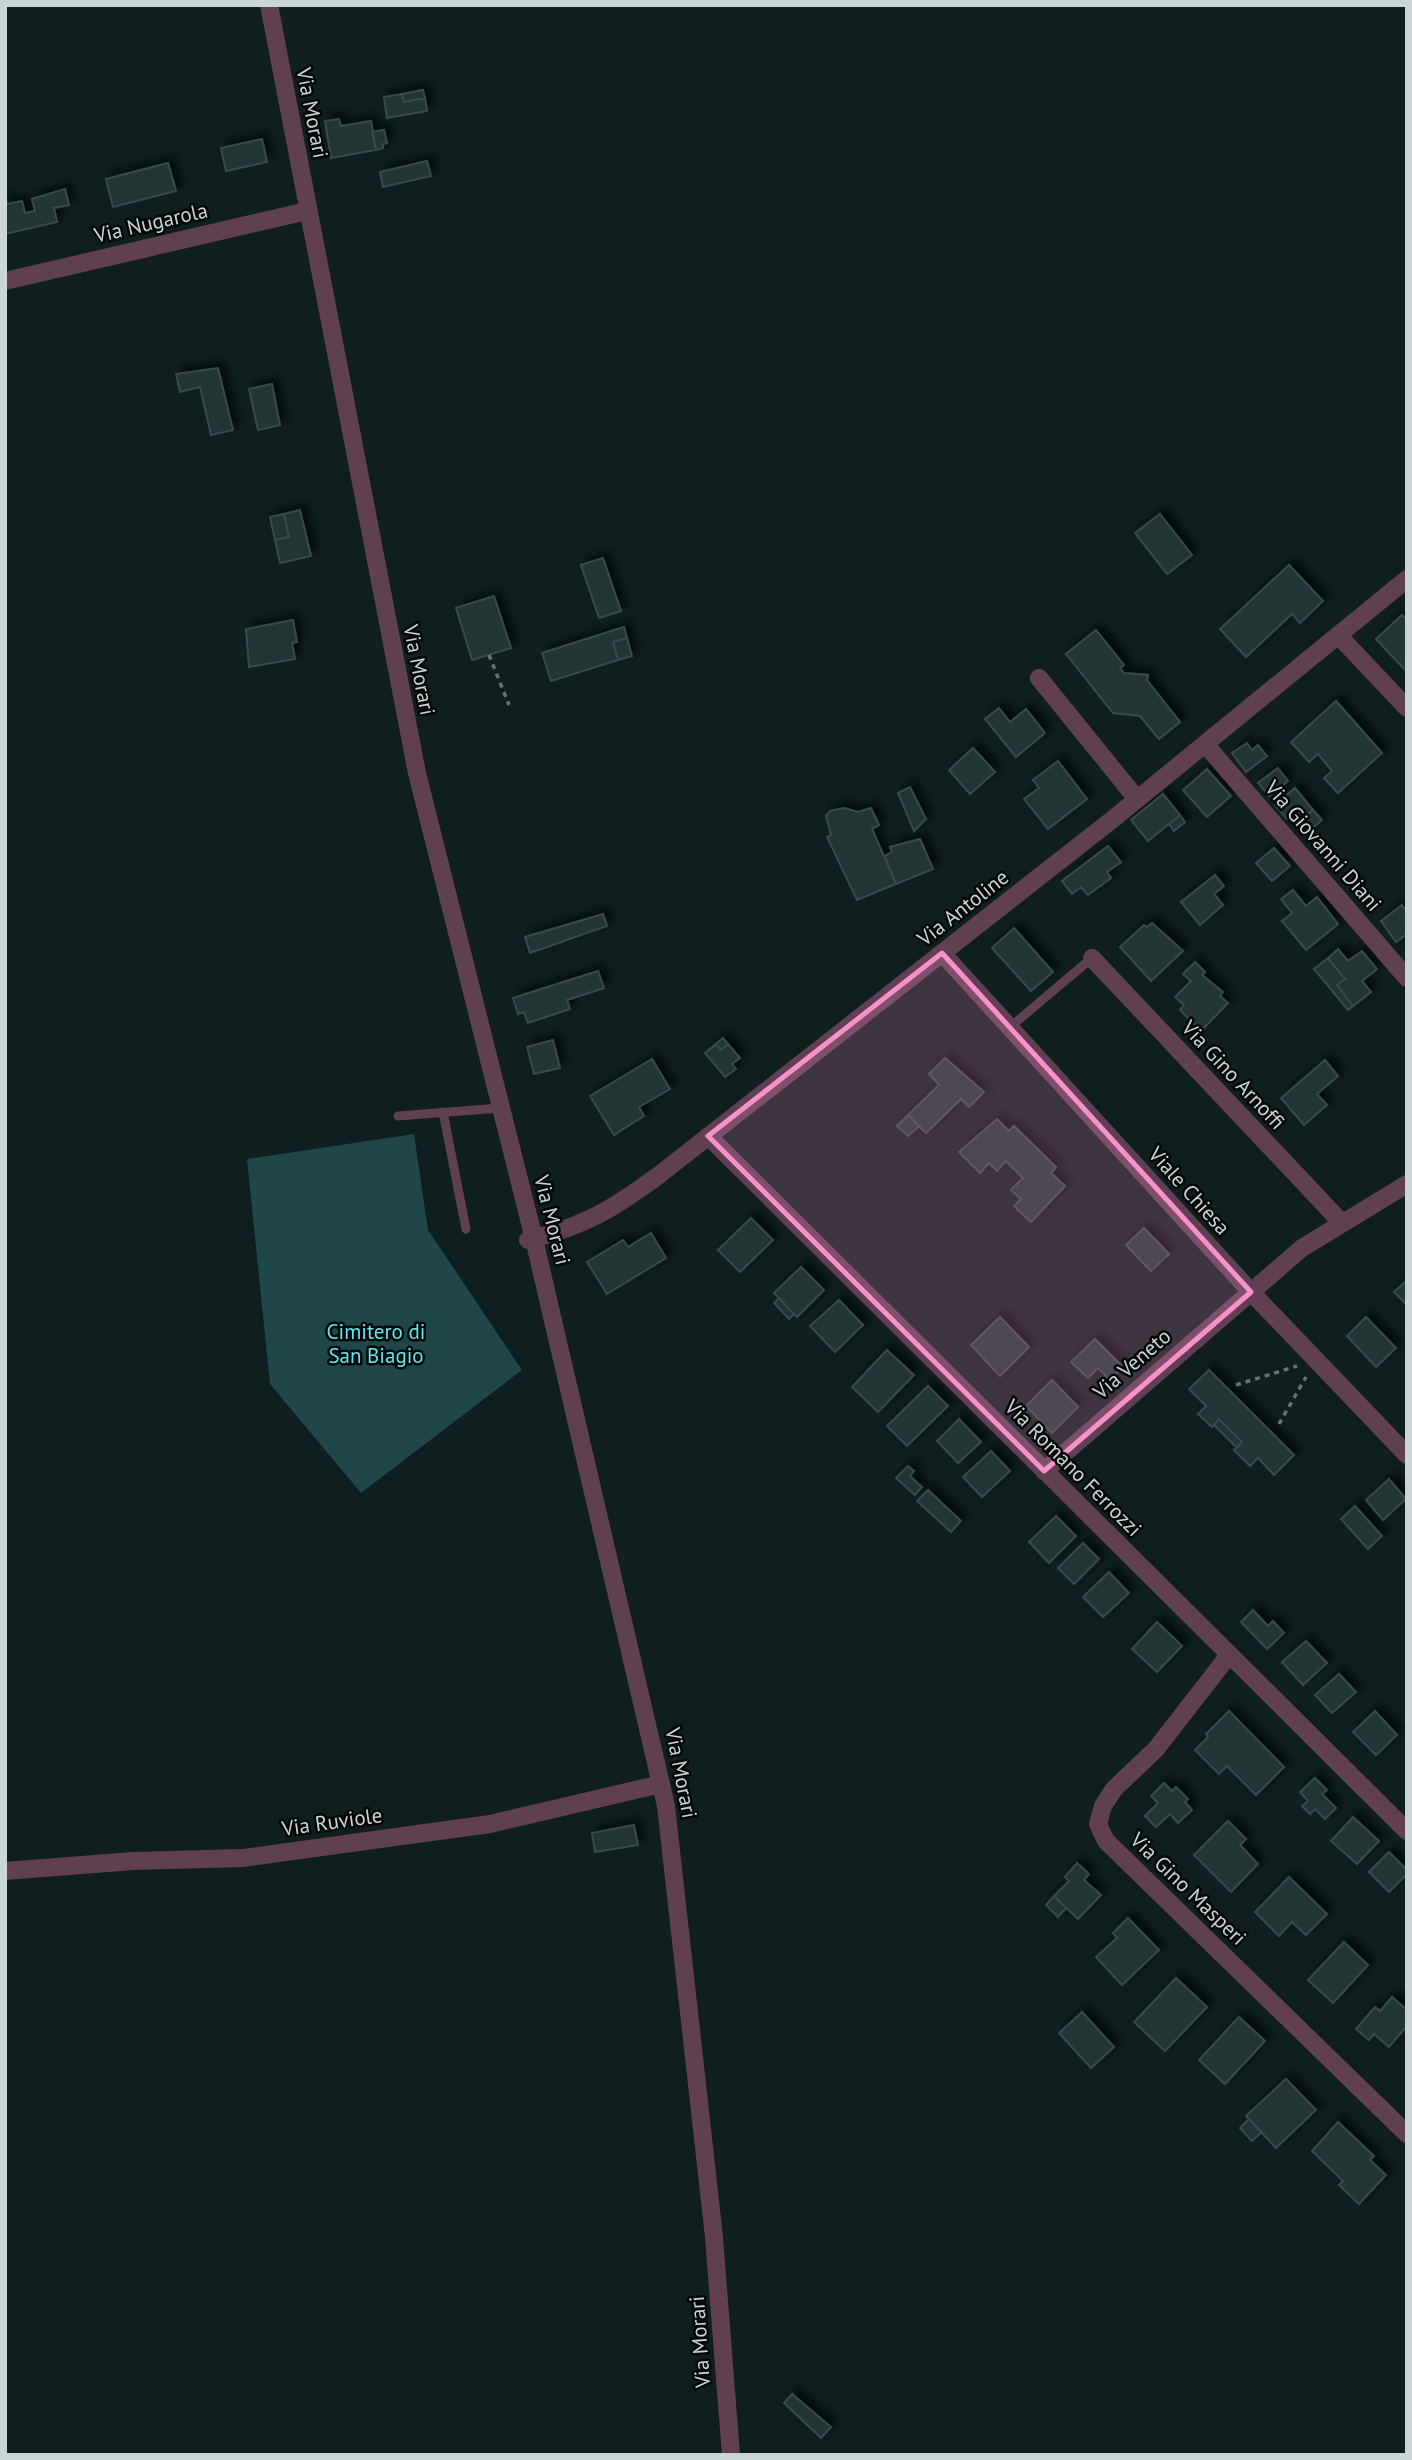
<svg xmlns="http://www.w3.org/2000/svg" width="1412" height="2460" viewBox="0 0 1412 2460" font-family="'PT Sans',sans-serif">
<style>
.green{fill:#1f4648}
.building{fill:#243434;stroke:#39494a;stroke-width:2;filter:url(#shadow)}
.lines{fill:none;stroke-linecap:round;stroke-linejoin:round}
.path{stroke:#677374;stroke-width:3.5;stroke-dasharray:5 5;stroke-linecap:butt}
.service{stroke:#603f51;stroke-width:9}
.minor{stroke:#603f51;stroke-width:18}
.marked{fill:#f890cb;fill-opacity:0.2;stroke:#f890cb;stroke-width:5;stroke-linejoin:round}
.labels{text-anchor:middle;stroke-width:5;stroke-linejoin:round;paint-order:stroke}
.street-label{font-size:21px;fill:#ccd5d5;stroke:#030707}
.park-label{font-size:21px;fill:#5fe9f0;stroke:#030707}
</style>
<defs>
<filter id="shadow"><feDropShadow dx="6" dy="-6" stdDeviation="3.5" flood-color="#0009"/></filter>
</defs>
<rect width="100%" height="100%" fill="#0f1e1f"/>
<path class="green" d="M414 1134 428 1230 522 1370 361 1493 270 1384 247 1159Z"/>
<path class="building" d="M423 90 425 98 404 102 402 94Z
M402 94 404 102 425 98 427 111 387 118 384 97Z
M339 119 341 126 371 121 376 150 331 158 325 121Z
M384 130 387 143 383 144V148L376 150 372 132Z
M262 139 267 162 226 171 221 148Z
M427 161 431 176 383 187 380 172Z
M168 163 176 191 113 207 106 179Z
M65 189 69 205 54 208 57 222 5 234V196L7 204 22 201 25 213 35 211 32 199Z
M218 368 233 430 211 435 200 387 180 392 176 374Z
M272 384 280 425 258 430 249 389Z
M300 510 311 556 280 563 275 540 289 537 284 514Z
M284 514 289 537 275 540 270 517Z
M1160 514 1192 555 1167 574 1135 533Z
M603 558 621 611 599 618 581 565Z
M1289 565 1323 601 1300 623 1292 614 1246 657 1220 629Z
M494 596 511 648 472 660 456 608Z
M1402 615 1407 620V672L1376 639Z
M293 620 297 642 292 643 295 659 249 667 246 629Z
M624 627 627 638 613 642 618 660 551 681 542 653Z
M1096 630 1124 665 1120 668 1124 673 1148 675 1147 680 1180 722 1159 739 1140 716 1113 713 1066 654Z
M627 638 632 656 618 660 613 642Z
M1336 701 1382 753 1338 793 1324 778 1332 771 1318 754 1309 762 1291 742Z
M999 708 1010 722 1026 709 1045 733 1016 757 985 719Z
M1247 743 1252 750 1258 745 1267 756 1246 772 1232 753Z
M973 748 995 772 970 794 949 770Z
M1058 761 1087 799 1048 829 1024 799 1039 788 1033 780Z
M1278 768 1288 781 1269 796 1258 783Z
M1207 769 1231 796 1207 817 1183 790Z
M910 787 926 819 914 831 898 793Z
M1295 788 1313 810 1298 823 1292 815 1287 819 1275 805Z
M1163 794 1180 815 1148 841 1131 820Z
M844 808 858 812 871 808 879 825 872 829 896 884 857 900 827 837 831 835 826 816 830 811Z
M1313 810 1322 820 1307 833 1298 823Z
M1180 815 1185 822 1174 831 1169 824Z
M920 839 933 869 896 884 885 856 892 852 890 847Z
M1108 846 1121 862 1107 872 1111 878 1088 895 1081 887 1072 894 1062 881Z
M1274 848 1290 866 1272 881 1256 863Z
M1215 875 1224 886 1214 894 1223 905 1200 925 1181 902Z
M1293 890 1306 906 1317 897 1338 924 1306 950 1282 921 1292 913 1281 899Z
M1402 905 1407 912V934L1396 942 1381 921Z
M603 914 607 926 530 953 525 937Z
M1152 923 1183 951 1151 981 1120 947 1144 925 1147 927Z
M1014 928 1053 972 1031 991 992 948Z
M1338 949 1348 961 1362 951 1377 969 1362 981 1371 992 1353 1006 1337 985 1345 979 1328 958Z
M1328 958 1345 979 1337 985 1353 1006 1348 1010 1314 969Z
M1195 962 1205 972 1202 975 1223 992 1220 996 1228 1003 1201 1031 1180 1010 1184 1005 1175 997 1191 981 1183 974Z
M598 971 604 988 567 1000 570 1009 528 1023 524 1012 518 1014 513 998Z
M723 1038 728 1044 721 1050 716 1044Z
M553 1040 560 1068 534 1074 527 1047Z
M716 1044 721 1050 728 1044 740 1058 732 1064 736 1069 725 1077 705 1053Z
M945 1058 984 1092 969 1107 961 1099 926 1133 908 1115 939 1085 929 1074Z
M652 1059 670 1089 639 1107 644 1116 614 1135 590 1096Z
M1325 1060 1338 1076 1317 1094 1327 1105 1304 1125 1281 1098Z
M908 1115 919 1126 908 1136 897 1126Z
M997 1119 1009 1131 1014 1126 1056 1167 1051 1173 1065 1186 1031 1222 1014 1206 1021 1199 1011 1190 1023 1178 1006 1161 997 1171 989 1163 980 1173 959 1152Z
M751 1218 773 1240 740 1272 718 1250Z
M1144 1228 1169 1254 1151 1271 1126 1245Z
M651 1233 666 1258 607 1294 587 1262 623 1240 628 1247Z
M801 1267 824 1290 797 1317 774 1293Z
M1407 1280V1305L1394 1292Z
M779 1298 794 1314 789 1319 774 1303Z
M839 1300 863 1325 835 1352 810 1326Z
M1000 1317 1029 1347 1000 1376 971 1345Z
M1366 1317 1396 1348 1376 1367 1347 1336Z
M1095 1339 1123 1367 1110 1380 1098 1368 1088 1378 1071 1362Z
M887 1350 914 1375 878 1412 852 1387Z
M1209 1370 1294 1455 1274 1475 1258 1458 1250 1466 1234 1450 1242 1442 1219 1419 1212 1427 1198 1414 1206 1406 1189 1389Z
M1052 1380 1078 1407 1052 1433 1026 1406Z
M928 1386 948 1406 907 1446 887 1426Z
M959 1419 981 1442 958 1463 937 1441Z
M1219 1419 1242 1442 1237 1448 1214 1425Z
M991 1451 1010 1471 982 1497 963 1477Z
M908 1466 914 1471 910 1476 922 1487 915 1495 896 1478Z
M1389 1479 1406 1499 1383 1520 1366 1500Z
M928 1490 961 1521 951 1532 917 1501Z
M1355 1506 1382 1536 1368 1549 1341 1519Z
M1056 1516 1076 1536 1049 1563 1029 1542Z
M1083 1543 1099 1559 1074 1584 1058 1568Z
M1109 1572 1129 1593 1103 1617 1083 1597Z
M1253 1610 1268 1626 1273 1621 1284 1633 1267 1649 1241 1622Z
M1157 1622 1182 1646 1157 1672 1132 1649Z
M1306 1641 1327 1663 1303 1685 1282 1662Z
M1339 1674 1356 1692 1332 1713 1315 1695Z
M1229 1711 1284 1767 1256 1795 1227 1766 1219 1774 1195 1750 1208 1737 1206 1734Z
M1375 1711 1397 1735 1376 1755 1353 1732Z
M1315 1778 1327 1790 1322 1794 1336 1808 1325 1819 1315 1809 1310 1814 1302 1806 1308 1801 1300 1792Z
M1164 1783 1172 1791 1176 1787 1188 1799 1185 1802 1192 1810 1178 1823 1170 1814 1156 1827 1145 1816 1158 1803 1151 1796Z
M1353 1817 1379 1841 1357 1864 1331 1841Z
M1228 1821 1246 1839 1240 1845 1258 1864 1231 1892 1194 1855Z
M634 1825 638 1845 595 1852 592 1833Z
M1389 1852 1407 1870V1874L1389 1892 1369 1872Z
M1077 1863 1089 1874 1084 1880 1101 1895 1078 1919 1054 1896 1069 1881 1065 1877Z
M1289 1877 1327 1914 1306 1935 1292 1922 1279 1936 1255 1912Z
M1054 1896 1066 1908 1058 1917 1046 1905Z
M1128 1918 1159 1950 1122 1985 1096 1957 1117 1938 1113 1933Z
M1344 1942 1368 1965 1333 2003 1308 1980Z
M1176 1978 1207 2007 1165 2051 1134 2022Z
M1392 1997 1407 2010V2026L1389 2047 1374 2034 1369 2040 1356 2029 1375 2007 1380 2011Z
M1082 2012 1114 2047 1091 2068 1059 2033Z
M1239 2017 1265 2041 1225 2084 1199 2060Z
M1286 2079 1316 2110 1276 2148 1246 2116Z
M1249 2119 1262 2132 1252 2141 1240 2128Z
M1338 2122 1374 2156 1370 2160 1386 2175 1359 2204 1339 2185 1343 2181 1312 2151Z
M792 2394 831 2427 821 2438 784 2403Z"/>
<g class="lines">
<path class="path" d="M489 655 509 705
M1236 1385 1297 1366
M1279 1424 1306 1377"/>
<path class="service" d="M1009 1028 1092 958
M443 1112 466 1229
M398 1116 500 1108"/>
<path class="minor" d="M269 5 417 773 534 1239 666 1806 714 2237 731 2455
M5 281 307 211
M1338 635 1407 708
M1039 678 1137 799
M1205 744 1407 978
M942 953 1251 1292 1407 1455
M1092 958 1341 1222
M708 1136 1407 1831
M528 1240C585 1226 613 1209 659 1175L1113 819 1407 579
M1044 1471 1302 1248 1407 1184
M1229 1655 1156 1749 1114 1789 1103 1806 1098 1824 1106 1841 1407 2134
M5 1871 133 1861 243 1858 490 1824 661 1784"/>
</g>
<path class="marked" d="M942 953 1251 1292 1044 1471 708 1136Z"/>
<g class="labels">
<g class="street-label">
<text transform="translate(312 113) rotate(79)" y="7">Via Morari</text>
<text transform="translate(151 223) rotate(-13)" y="7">Via Nugarola</text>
<text transform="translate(419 670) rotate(79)" y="7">Via Morari</text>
<text transform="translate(1323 846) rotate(49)" y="7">Via Giovanni Diani</text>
<text transform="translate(963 908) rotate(-38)" y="7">Via Antoline</text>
<text transform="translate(1233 1075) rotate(47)" y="7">Via Gino Arnoffi</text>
<text transform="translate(1189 1191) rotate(48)" y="7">Viale Chiesa</text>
<text transform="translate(552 1220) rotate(76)" y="7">Via Morari</text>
<text transform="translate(1132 1364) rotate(-41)" y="7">Via Veneto</text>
<text transform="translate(1073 1468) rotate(45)" y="7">Via Romano Ferrozzi</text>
<text transform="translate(681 1773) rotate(79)" y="7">Via Morari</text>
<text transform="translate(332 1822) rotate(-8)" y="7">Via Ruviole</text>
<text transform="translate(1188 1889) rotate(44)" y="7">Via Gino Masperi</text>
<text transform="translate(700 2342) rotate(-94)" y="7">Via Morari</text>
</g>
<g class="park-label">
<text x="376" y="1339">Cimitero di<tspan x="376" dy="24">San Biagio</tspan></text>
</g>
</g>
<rect width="1412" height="2460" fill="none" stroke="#ccd5d5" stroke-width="14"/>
</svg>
